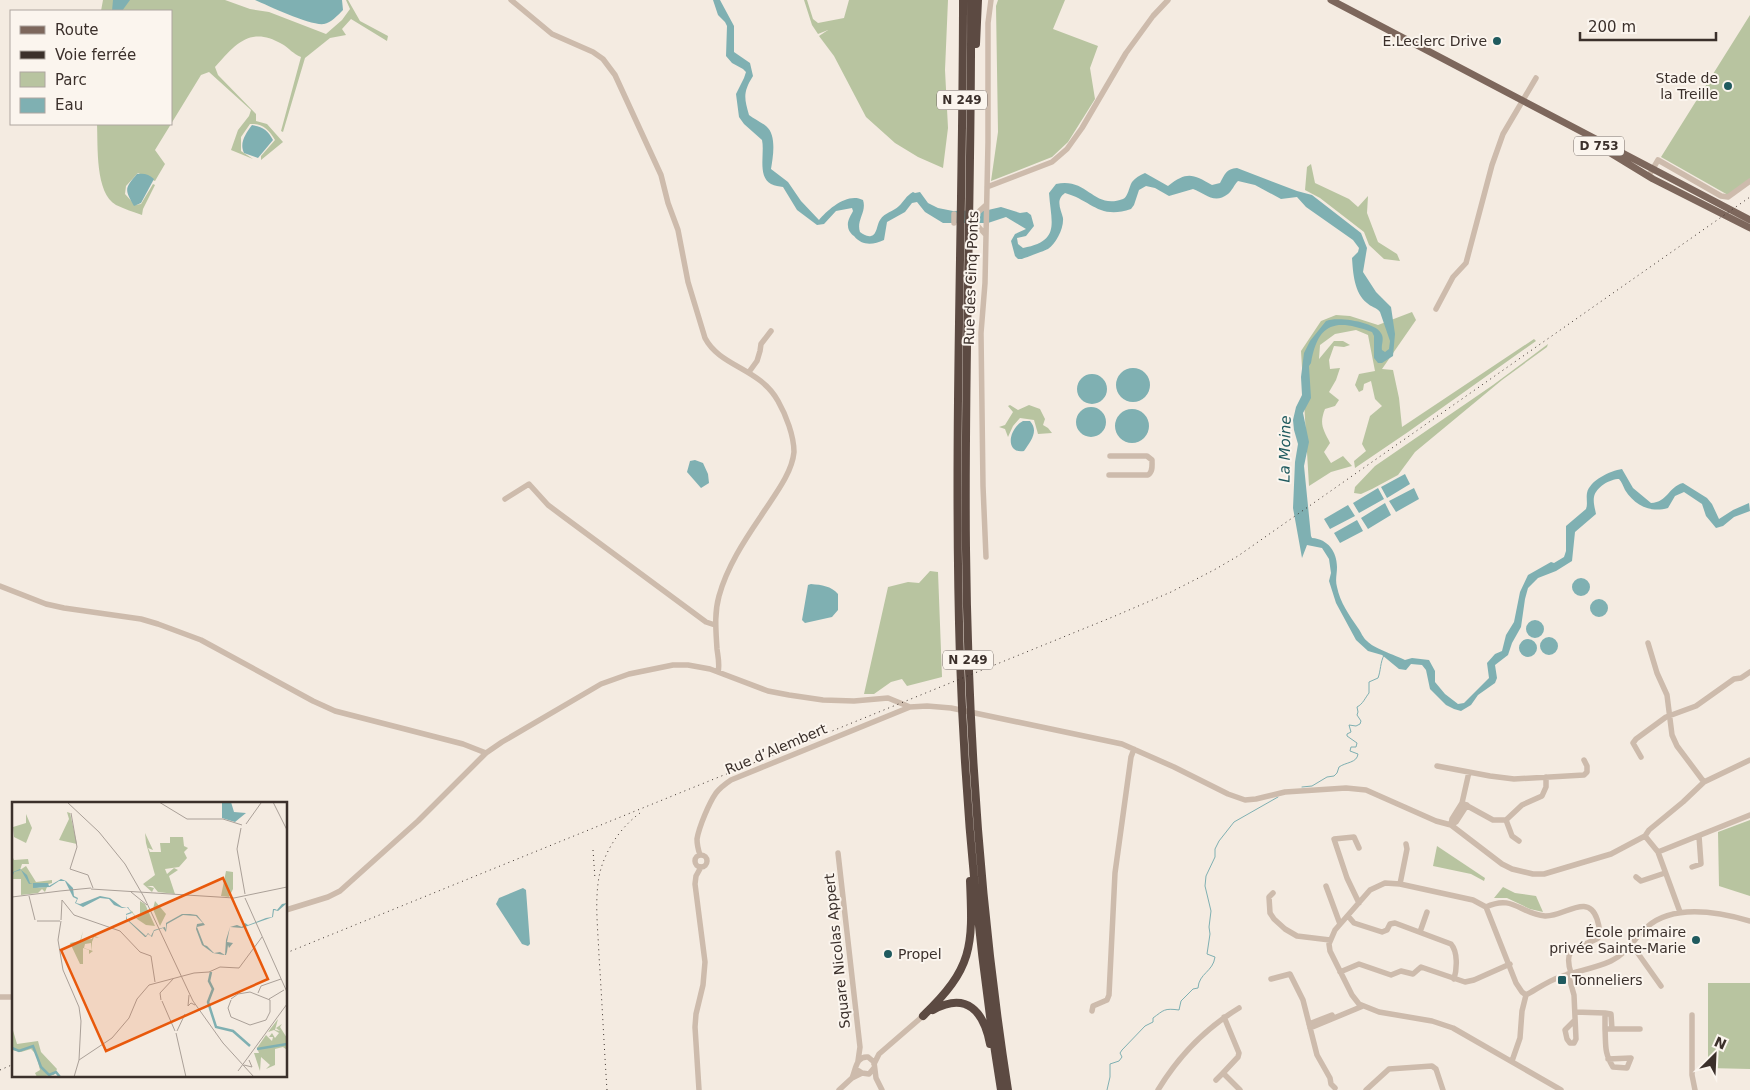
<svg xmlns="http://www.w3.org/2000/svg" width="1750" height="1090" viewBox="0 0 1750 1090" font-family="'DejaVu Sans',sans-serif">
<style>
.green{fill:#b8c4a0}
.water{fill:#7fb0b2}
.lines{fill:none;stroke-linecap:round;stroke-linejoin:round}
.stream{stroke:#7fb0b2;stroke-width:1}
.minor{stroke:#cdbbac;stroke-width:5.5}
.major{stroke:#7d675c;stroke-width:7}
.highway{stroke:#5c4a42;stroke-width:8}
.rail{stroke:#3b302b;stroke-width:1;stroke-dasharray:1 4;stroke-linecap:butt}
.poi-dot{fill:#1f5a5e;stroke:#fbf5ee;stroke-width:2}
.labels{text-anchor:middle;stroke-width:4;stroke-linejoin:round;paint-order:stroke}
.shield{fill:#fbf5ee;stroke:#756b66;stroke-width:1}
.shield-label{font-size:12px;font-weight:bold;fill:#3b302b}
.poi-label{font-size:14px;fill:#3b302b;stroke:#fbf5ee;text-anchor:end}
.street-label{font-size:14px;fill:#3b302b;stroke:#fbf5ee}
.water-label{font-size:15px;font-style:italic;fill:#1f5a5e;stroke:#fbf5ee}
.inset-river{fill:none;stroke:#7fb0b2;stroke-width:2.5}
.inset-road{fill:none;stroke:#aaa098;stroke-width:1}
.view{fill:#e8590c;fill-opacity:0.15;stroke:#e8590c;stroke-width:2.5}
.inset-edge{fill:none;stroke:#3b302b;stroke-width:2.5}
</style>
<rect width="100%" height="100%" fill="#f4ebe1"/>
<path class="green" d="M103 0H225L250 9 269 12 326 34 342 20 350 9 346 0H348L360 21 388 36 387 41 351 19 342 29 346 35 330 38 305 58 283 132 281 131 301 57C293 54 289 48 282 44 250 25 235 45 215 67L218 75 256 114V121L267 124 283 142 261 160V156L275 140C269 130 263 123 250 124L241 137V151L253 159 231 150 238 130 249 116 251 110 209 72 201 75 171 124V11H101Z
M804 0H807L813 19 818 23 844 18 849 0H948L945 70 948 128 943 168 918 157 895 143 866 117 834 56 819 36 828 30 818 34 812 25Z
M998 0H1065L1053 29 1098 46 1090 68 1095 99 1068 142 1052 157 991 181 998 132 996 6Z
M1750 15V179L1728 195 1661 157Z
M97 124H171L155 150 165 164 155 181 138 173 126 186 125 194 135 205 141 204 153 184 155 185 143 209 142 215C134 212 124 209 116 205 95 193 98 146 97 124Z
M1311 164 1315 183 1349 199 1358 207 1368 196 1367 213 1378 242 1397 254 1400 261 1384 259 1369 245 1364 232 1320 198 1305 190 1307 167Z
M1412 312 1416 320 1382 369 1393 370 1399 398 1402 427 1534 339 1536 341 1408 432 1355 468 1354 461 1366 451 1362 444 1370 416 1382 406 1375 399 1371 381 1364 384 1363 390 1359 392 1355 385 1359 374 1375 371 1368 335 1356 330 1335 334 1320 345 1319 359 1334 341H1343L1350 345 1344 347 1334 346 1329 360 1330 369 1340 368 1336 380 1329 392 1339 400 1335 406 1325 409C1319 424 1323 429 1330 443L1324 452 1331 463 1343 456 1352 466 1331 472 1309 486 1301 351 1321 321 1336 315 1350 316 1378 325Z
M1548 344 1547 347 1502 380 1415 452 1398 475 1372 489 1361 494 1354 493 1355 487 1375 466 1493 385Z
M1010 405 1018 410 1029 405 1040 409 1045 419 1043 425 1048 428 1052 433 1038 434 1034 420 1020 418 1013 426 1008 437 1005 429 999 427 1005 425 1013 412 1008 406Z
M930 571 938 572 942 677 907 686 902 679 891 682 874 694H864L888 587 908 582 919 583Z
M1750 820V896L1719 886 1718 832Z
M1437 846 1485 878 1484 881 1471 874 1433 866Z
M1503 887 1515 893 1536 896 1543 912 1530 909 1507 898H1494Z
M1708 983H1750V1069L1708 1068Z"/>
<path class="water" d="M113 0H130L122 11H112Z
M255 0H342L343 10C338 15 331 23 324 24 311 26 269 6 255 0Z
M713 0H720L734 26V52L750 63 753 76C743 92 744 98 749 115 754 119 761 122 766 126 777 135 773 157 771 169L788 182 801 201 819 220C828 209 848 192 863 200 867 212 856 220 860 232 863 234 867 237 871 236 877 235 877 224 880 220 885 212 893 212 899 206 904 201 906 196 913 192L915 193 920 192 928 203 938 208 953 211 988 210 1001 207 1020 213 1027 212 1031 215 1034 226 1026 236 1017 238 1018 244 1023 248C1061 241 1051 223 1049 193L1056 184C1088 177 1093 210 1123 199 1128 197 1129 187 1132 182 1135 178 1140 175 1145 173L1168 186C1187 171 1193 174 1212 185L1220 183C1225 174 1226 169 1237 168L1297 191 1312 195 1361 233 1367 248 1363 272 1376 292 1391 307 1395 334 1393 356 1382 363H1378L1374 358V336L1372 332C1337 319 1318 321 1311 363L1309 366 1311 398 1303 413 1309 442 1304 466 1311 536 1312 538C1328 539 1337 552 1337 567 1337 574 1335 580 1337 587 1340 602 1349 615 1358 628 1361 632 1363 638 1367 641 1373 648 1395 655 1405 660L1412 658 1429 660 1435 671V682L1445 694 1458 704 1464 703 1489 678 1487 663 1495 654 1502 651 1506 635 1514 622 1520 592 1528 575 1551 562 1554 563 1564 557 1566 551V526L1586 509C1588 504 1586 499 1587 493 1590 480 1610 471 1622 469L1633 488 1651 503C1668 502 1668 487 1683 483L1707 498 1712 504 1719 519 1733 510 1749 503 1750 511 1734 517 1723 526 1716 528 1706 516 1702 504 1684 492 1675 496 1668 508C1651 513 1635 506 1625 490 1623 486 1622 482 1619 479 1610 479 1596 487 1594 497 1593 502 1595 509 1596 514L1575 532 1572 561 1556 571 1538 578 1528 588 1525 599 1521 627 1512 643 1508 655 1495 665 1497 678 1495 683 1478 695 1471 705 1461 711 1454 709 1446 705 1430 689 1426 670 1422 665 1411 664 1406 670 1399 669 1382 655 1368 651 1356 640 1336 603 1329 581 1331 573 1329 559 1322 548 1307 545 1302 558 1293 508 1295 462 1298 444 1294 430 1293 420 1296 407 1302 395 1301 377 1304 353 1310 341 1326 321C1337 316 1378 322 1382 335 1384 340 1381 345 1382 350L1385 352 1389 349 1390 341 1380 312C1376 307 1371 307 1367 303 1354 293 1353 272 1352 258L1358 252 1359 248 1353 240 1306 207 1297 197 1281 199 1255 185 1238 181C1234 185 1232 191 1228 194 1214 205 1205 193 1193 189L1169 196 1155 188 1146 186 1139 190 1134 205 1131 209C1099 220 1091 200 1065 193 1055 200 1061 209 1063 218 1064 228 1056 244 1048 249 1044 251 1027 257 1022 259H1018L1015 256 1011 241 1015 234 1026 229 1006 217 988 223H943L925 212 917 202 912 203 905 212 887 222 884 240C873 245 862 246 854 236 851 234 848 230 848 226 847 221 851 215 853 211L852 208 836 211 824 224 817 225 797 210 783 187C779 186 775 186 771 184 757 176 765 153 762 140L744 124 739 117 736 94 744 78 746 72 743 69 732 63 726 56 727 26 725 22 718 15Z
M252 125C263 127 268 130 273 140L258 158 244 153C239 143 246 133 252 125Z
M137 174C144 173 149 174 154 179L141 203 134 206C124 189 125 188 137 174Z
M1116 385a17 17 0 1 1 34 0a17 17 0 1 1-34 0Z
M1077 389a15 15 0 1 1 30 0a15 15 0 1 1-30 0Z
M1076 422a15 15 0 1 1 30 0a15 15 0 1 1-30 0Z
M1115 426a17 17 0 1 1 34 0a17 17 0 1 1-34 0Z
M1023 421H1030C1039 431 1031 441 1024 451 1005 454 1008 429 1023 421Z
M695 460 703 463 708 474 709 483 701 488 687 472 690 461Z
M1405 474 1410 484 1387 498 1381 487Z
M1378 488 1384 499 1359 513 1353 503Z
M1414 488 1419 499 1396 512 1389 501Z
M1385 503 1391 515 1368 529 1361 518Z
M1348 505 1355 516 1330 529 1324 519Z
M1357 520 1363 531 1340 543 1334 533Z
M1572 587a9 9 0 1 1 18 0a9 9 0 1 1-18 0Z
M811 584C822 585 831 586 838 594V610L832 617 805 623 802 620 808 585Z
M1590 608a9 9 0 1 1 18 0a9 9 0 1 1-18 0Z
M1526 629a9 9 0 1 1 18 0a9 9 0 1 1-18 0Z
M1540 646a9 9 0 1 1 18 0a9 9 0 1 1-18 0Z
M1519 648a9 9 0 1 1 18 0a9 9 0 1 1-18 0Z
M523 888 526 890 530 944 528 946 522 944 496 904 499 898Z"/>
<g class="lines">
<path class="stream" d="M1302 787 1312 786 1327 777 1334 776 1337 773 1339 767C1346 762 1357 763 1358 754L1350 751 1351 747H1356L1357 743 1347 736V734L1351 732 1349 725 1356 726 1360 724 1361 721 1357 715 1358 712 1357 707C1363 704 1365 698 1369 693V682L1378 678C1381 670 1380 663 1384 655
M1107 1090 1110 1077V1064L1119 1061 1122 1057 1120 1053 1122 1050 1145 1026 1153 1022V1018C1164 1010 1164 1008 1179 1010L1181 1001 1193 989 1198 988C1199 973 1213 972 1215 957L1207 954 1210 934 1209 927 1211 911 1205 886 1206 876 1215 857V849L1219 841 1234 822 1278 797"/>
<path class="minor" d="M511 0 552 34 593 52 603 59 615 75 661 175 668 203 678 230 688 282 705 338C720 367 760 368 778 401 786 415 794 436 794 452 792 474 773 497 761 516 744 541 727 567 719 596 714 614 716 631 717 649 718 657 720 665 718 672
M1651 172 1658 160 1721 196 1728 197 1750 181
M987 187 1052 162 1067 149 1082 128 1126 53 1153 16 1168 0
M954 223V214
M985 234 975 223V215L986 205
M1436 309 1453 277 1466 263 1492 165 1503 134 1536 78
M749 372 757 361 760 351 761 344 771 331
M1109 475H1148C1153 472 1152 466 1152 460L1147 456H1110
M505 499 529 484 548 505 564 517 706 622 715 625
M986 557 983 486 981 333 985 283 988 142V23L991 0
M0 586 46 604 64 608 141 619 158 624 201 640 313 701 335 711 463 744 486 753
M1648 643 1657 673 1667 695 1672 735 1677 746 1704 782
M1641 757 1633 743 1636 739 1666 717 1696 706 1734 679 1741 678 1750 672
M1437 766 1490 776 1514 779 1584 775 1587 772V766L1584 760
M1462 803 1493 820H1506L1522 805 1542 796 1546 787V777
M1506 820 1512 836 1519 841
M1451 825 1452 819 1462 803 1469 772
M1451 825 1456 822 1467 805
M1645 836 1658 852 1680 912
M1658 852 1750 815
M838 853 860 1047 858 1061
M695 861a6 6 0 1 1 12 0a6 6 0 1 1-12 0Z
M700 855C698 849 697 844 697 839 699 827 709 803 716 793 720 788 725 784 731 780L910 707
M1692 867 1701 864 1699 836
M1636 877 1641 881 1665 873
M1400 884 1407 849 1406 844
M1326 886 1340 924
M1273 893 1269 897 1270 913 1274 919 1285 929 1297 936 1330 940
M1359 903 1347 878 1334 839 1354 837 1359 848
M1486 907C1513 894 1520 914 1545 916 1564 917 1588 892 1597 919 1599 926 1601 931 1598 938 1579 949 1562 945 1571 973
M286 910 328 897 340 891 418 821 486 753 502 742 601 684 629 674 673 665H688L710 669 768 691 789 695 823 700 854 701 888 698 910 707 927 706 951 708 1122 744 1174 767 1228 794 1245 800 1256 799 1285 792 1346 788 1366 790 1436 821 1451 825 1502 864 1512 869 1533 874H1544L1611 854 1645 836 1649 830 1683 802 1704 782 1750 760
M1348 916 1354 923 1382 932 1387 930 1390 924 1395 923 1451 944C1458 952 1457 969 1454 979
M1420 932 1427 912
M1632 945 1661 986
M1340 972 1359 964 1391 975 1401 971 1413 974 1421 967 1465 982 1474 980 1510 964
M1568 974 1574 995 1576 1039 1574 1043H1570L1567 1039 1565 1030 1575 1020
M1271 979 1290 974 1303 1000 1317 1055 1330 1078 1331 1084 1335 1088
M1526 995 1522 992 1516 983 1486 907 1473 900 1400 884 1385 883 1370 890 1335 930 1329 944 1330 951 1352 995 1359 1004 1379 1012 1432 1021 1453 1028 1561 1090
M0 997H14
M1092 1011 1093 1006 1107 1000 1109 995 1115 873 1131 757 1134 749
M1575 1012 1605 1013
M1692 1015V1075L1695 1090
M1224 1017 1239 1053 1238 1057 1223 1073 1240 1090
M1309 1024 1332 1015
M1310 1028 1363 1006
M1605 1029C1606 1046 1604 1052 1613 1067L1627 1068 1631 1058 1608 1059
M1612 1029 1611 1014 1605 1013V1029H1640
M1512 1061 1520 1038 1522 1011 1526 995C1537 989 1548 981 1560 977 1577 971 1596 968 1611 961 1628 953 1634 938 1647 927 1674 903 1719 912 1750 921
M874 1064 879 1054 923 1016
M859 1071 862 1073 869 1074 874 1068
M852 1078C856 1069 856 1056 868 1057L874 1062 876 1078 882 1090
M1216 1080 1223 1073
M699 1090 695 1027 696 1014 703 985 705 962 695 884 696 876 701 867
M839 1090 852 1078 862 1073
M1158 1090C1178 1057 1206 1028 1239 1008
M1366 1090 1389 1069 1432 1066 1436 1069 1443 1090"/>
<path class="major" d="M1331 0 1750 220
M1594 143 1653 179 1750 228"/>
<path class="highway" d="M963 0C963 219 953 439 960 659 965 802 978 948 1001 1090
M971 0C972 183 964 366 966 549 968 730 980 911 1008 1090
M976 44 978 0
M933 1010C967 991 984 1012 990 1044
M923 1016C973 968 973 947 970 881"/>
<path class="rail" d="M593 850 595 879
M286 953 1115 616 1171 592 1214 570 1238 556 1750 197
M0 1070 14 1064
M607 1090C604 1045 602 1001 599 956 598 928 594 899 600 872 606 849 621 827 640 813"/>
</g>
<g class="poi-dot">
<circle cx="1497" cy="41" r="5"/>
<circle cx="1728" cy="86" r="5"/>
<circle cx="1696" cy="940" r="5"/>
<circle cx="888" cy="954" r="5"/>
<rect x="1557" y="975" width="10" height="10" rx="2.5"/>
</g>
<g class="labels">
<g class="shield">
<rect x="937" y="90.5" width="50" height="19" rx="4"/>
<rect x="1574" y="136.5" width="50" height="19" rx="4"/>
<rect x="943" y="650.5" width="50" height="19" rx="4"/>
</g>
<g class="shield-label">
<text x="962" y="104">N 249</text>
<text x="1599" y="150">D 753</text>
<text x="968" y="664">N 249</text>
</g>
<g class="poi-label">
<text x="1487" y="46">E.Leclerc Drive</text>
<text x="1718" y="83">Stade de<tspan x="1718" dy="16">la Treille</tspan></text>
<text x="1686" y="937">École primaire<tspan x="1686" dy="16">privée Sainte-Marie</tspan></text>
<text x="898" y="959" text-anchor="start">Propel</text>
<text x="1572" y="985" text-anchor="start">Tonneliers</text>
</g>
<g class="street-label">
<text transform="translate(971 278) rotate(-88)" y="5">Rue des Cinq Ponts</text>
<text transform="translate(776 749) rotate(-23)" y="5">Rue d’Alembert</text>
<text transform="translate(837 951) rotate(-96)" y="5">Square Nicolas Appert</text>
</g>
<g class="water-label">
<text transform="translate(1285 449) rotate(-89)" y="5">La Moine</text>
</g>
</g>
<g transform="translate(12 802)">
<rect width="275" height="275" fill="#f4ebe1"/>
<path d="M55 10 58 11 65 42 47 38 57 17ZM14 12 20 26 14 41 2 35 1 25 14 21ZM133 31 141 48 136 46 138 50H149L148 41H158V35H171L172 44 176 46 172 50 175 56 167 65 153 67 155 72 162 66 166 68 157 74 163 92 146 90 141 84H135L142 86 140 90 131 82 143 73 134 41ZM0 54 2 58 16 57 17 62H10L8 68 14 64 24 80 40 78V81L24 86 35 85 33 90 30 87 26 91 9 93V77H0ZM214 69 221 70V87L217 95 209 94ZM121 99 118 108 121 110V111L125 116 128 114V99L133 102 143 124 134 123 125 117 118 108ZM143 99 154 112 148 124 141 107ZM71 129 69 138 80 137 81 133 87 136 82 135 80 140V149L79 141 73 142 72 146 81 149 77 152V148L71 146V162H68L58 141 68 139ZM266 217 263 228 268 229 264 226 270 222 268 225 275 236V248L271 245 263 247V263L254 267 258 263 249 255 248 269 242 251H247L245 246 254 233 260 239 261 235H257L260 231 263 236 267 231 262 228 256 230ZM0 225 5 242 26 239 29 250 45 267 42 273 25 275 23 271 28 268 24 252 19 247 9 250 0 248Z" fill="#b8c4a0"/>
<path d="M210 0H219L222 10 234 11 223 20 210 16ZM8 67 15 73 18 81H36L37 84 49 77 54 79 61 86 62 94 66 96 64 101 68 102 88 94 98 96 110 105H116L120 111 114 113 115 117 134 134 136 131 139 134 142 128 153 125 154 128V121L170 112H178L185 113 193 123 185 125 192 143 195 144 202 151 208 150 213 153 214 138 218 125 225 123 230 125 233 121 236 123 254 116 260 115 261 107H263L265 108 270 102 275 101 266 109 262 108 261 115 230 126 218 125 215 140 221 141 217 146 216 143 215 150 214 153H212L201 151 190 143 184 127 185 122 191 121 184 114 171 113 155 122 154 130 151 126 142 129 140 135 136 132 134 135H133L114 117V112L119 110 115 105 110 106 102 103 97 97 88 96 71 105 63 101 65 97 61 95 53 79H47L38 85 21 86V81L17 82 9 68 2 70 0 76 1 70Z" fill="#7fb0b2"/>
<path class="inset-river" d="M199 170 197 179 201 187 196 200 204 225 221 229 238 244M0 246 7 249 21 244 29 265 37 273 44 270 48 275M245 247 275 242"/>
<path class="inset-road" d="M55 0 87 30 113 62 132 95 181 199 211 241 242 275M147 0 175 17H211L230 23M261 0 275 28M59 11 65 45 58 67 76 73 81 86M234 22 249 1M229 26 225 47 233 92M79 87 222 96 275 85M48 89 79 86M119 90 135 103M17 94 23 118M0 95 48 89M233 96 275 190M50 98 62 113 108 129 128 150 139 154 143 180M49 118 50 98M25 119H48M49 119 46 138 51 168 67 205 69 219 67 258M246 191 249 184 269 177M177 193 176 204 179 201 183 203M219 197 226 192 238 190 258 198M257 197 272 188M149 198 148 191 162 176M219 198 216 206 219 215 238 223 254 218 258 210V198M150 199 163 229M165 229 173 212M164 231 174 275M232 263 240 265 237 258M226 269 275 202M62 275 67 258 100 236 117 216 125 197 137 183 182 171 197 170 208 165 227 166 250 135"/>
<path class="view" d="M211 76 256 177 94 249 49 148Z"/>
<rect width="275" height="275" class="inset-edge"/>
</g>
<rect x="10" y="10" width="162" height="115" fill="#fbf5ee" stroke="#aea6a0"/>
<rect x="20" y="26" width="25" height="8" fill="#7d675c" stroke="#aea6a0"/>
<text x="55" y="35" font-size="15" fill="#3b302b">Route</text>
<rect x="20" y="51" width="25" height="8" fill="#3b302b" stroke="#aea6a0"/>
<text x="55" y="60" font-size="15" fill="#3b302b">Voie ferrée</text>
<rect x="20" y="72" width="25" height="15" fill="#b8c4a0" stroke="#aea6a0"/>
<text x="55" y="85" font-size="15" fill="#3b302b">Parc</text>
<rect x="20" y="98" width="25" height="15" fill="#7fb0b2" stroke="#aea6a0"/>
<text x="55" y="110" font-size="15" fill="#3b302b">Eau</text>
<g transform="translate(1715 1055) rotate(24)" stroke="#fbf5ee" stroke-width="4" paint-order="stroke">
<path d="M0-4L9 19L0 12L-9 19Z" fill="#3b302b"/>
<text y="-8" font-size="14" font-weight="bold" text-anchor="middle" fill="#3b302b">N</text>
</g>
<path d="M1580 32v8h136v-8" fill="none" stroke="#3b302b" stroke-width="2.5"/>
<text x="1588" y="32" font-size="15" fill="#3b302b" stroke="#fbf5ee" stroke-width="4" paint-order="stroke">200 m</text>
</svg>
